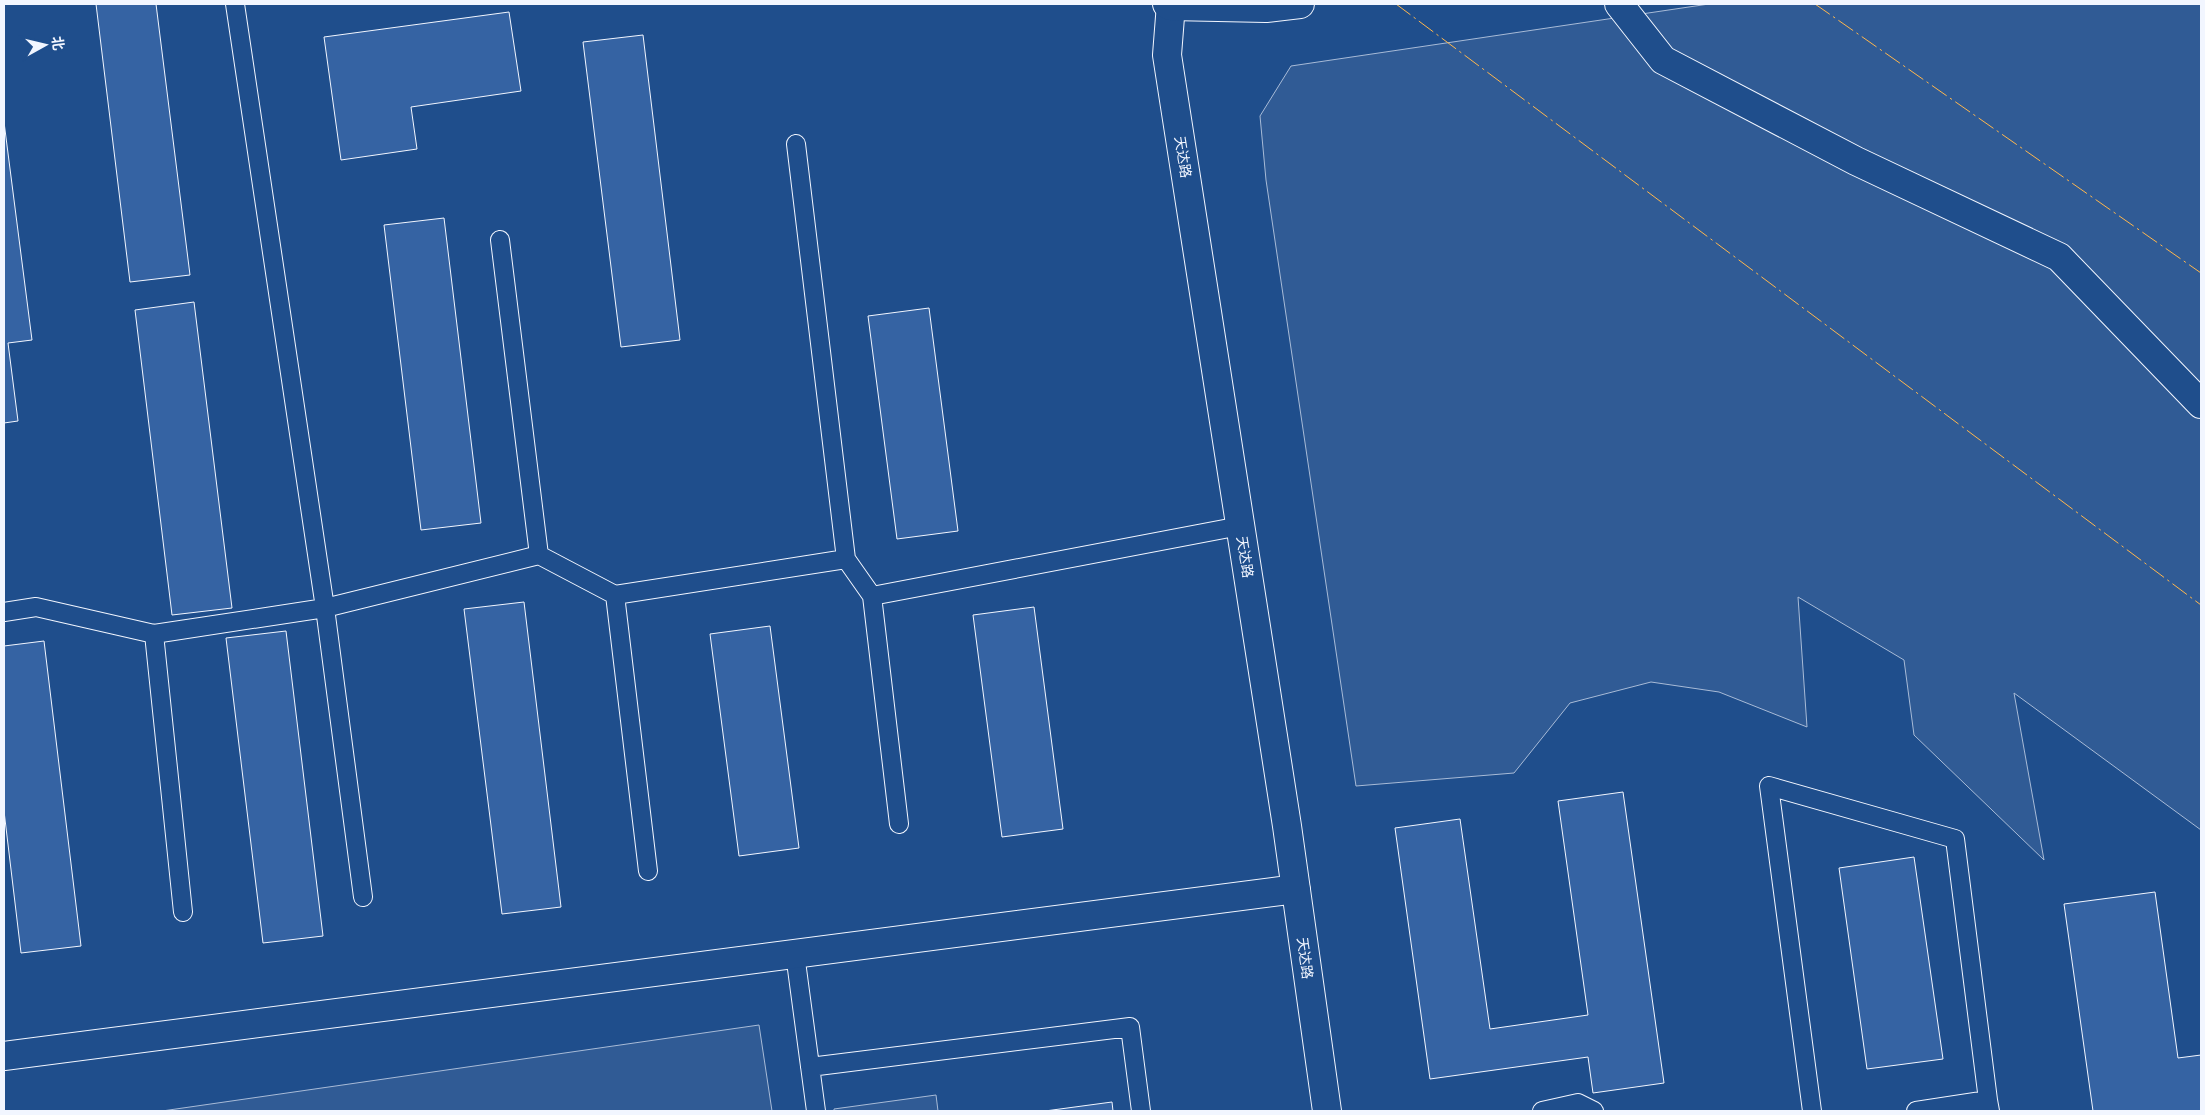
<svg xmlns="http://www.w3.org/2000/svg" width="2205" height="1115" viewBox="0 0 2205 1115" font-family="'IBM Plex Sans','Noto Sans SC',sans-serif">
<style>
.built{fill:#305b95;stroke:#a8bbd7}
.building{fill:#3563a3;stroke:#f2f6ff}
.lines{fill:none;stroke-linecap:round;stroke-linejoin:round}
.lane-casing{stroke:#f2f6ff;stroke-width:20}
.street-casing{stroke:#f2f6ff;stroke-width:30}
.secondary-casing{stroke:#f2f6ff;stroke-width:30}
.lane{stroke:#1f4e8c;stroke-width:18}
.street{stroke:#1f4e8c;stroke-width:28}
.secondary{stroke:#1f4e8c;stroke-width:28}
.power{stroke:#ffb74d;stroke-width:1;stroke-dasharray:18 4 2.5 4;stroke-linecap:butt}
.labels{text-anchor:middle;stroke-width:4;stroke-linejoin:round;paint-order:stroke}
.street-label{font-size:14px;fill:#f2f6ff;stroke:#1f4e8c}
</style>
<rect width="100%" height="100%" fill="#1f4e8c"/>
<path class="built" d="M1709 4H2201V830L2014 693 2044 860 1914 735 1904 660 1798 597 1807 727 1719 692 1651 682 1570 703 1514 773 1356 786 1266 180 1260 116 1291 66Z
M759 1025 772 1111H162Z
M936 1095 938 1111H834V1109Z"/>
<path class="building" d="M96 4H156L190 275 130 282Z
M509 12 521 91 411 107 417 149 341 160 324 37Z
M643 35 680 340 621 347 583 42Z
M4 122 32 340 8 343 18 421 4 423Z
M444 218 481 523 421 530 384 225Z
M194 302 232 608 172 615 135 310Z
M929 308 958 531 897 539 868 316Z
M524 602 561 907 502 914 464 609Z
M1034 607 1063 829 1002 837 973 615Z
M770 626 799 848 739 856 710 634Z
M286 631 323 936 263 943 226 638Z
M44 641 81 946 21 953 4 811V646Z
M1623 792 1664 1083 1593 1093 1588 1057 1430 1079 1395 828 1460 819 1490 1029 1588 1015 1558 801Z
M1914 857 1943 1059 1867 1069 1839 868Z
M2155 892 2178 1058 2201 1055V1111H2093L2064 904Z
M1112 1102 1113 1111H1045Z"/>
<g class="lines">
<defs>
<path id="lane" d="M235 4 325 608 539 555 615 595 846 559 872 596 1240 526
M796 144 846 559
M500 240 539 555
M615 595 648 871
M872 596 899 824
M4 612 36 607 154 634 325 608 363 897
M154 634 183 912
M795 954 816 1111
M810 1067 1130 1027 1141 1111
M1542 1111 1578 1103 1594 1111
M1812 1111 1769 786 1955 839 1988 1100
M1916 1111 1988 1100 1990 1111"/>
<path id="street" d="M1171 4 1167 55 1287 826 1327 1111
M1619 4 1663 60 1856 161 2059 257 2201 404
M4 1056 1296 889"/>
<path id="secondary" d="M1167 4 1170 6 1266 8 1300 4"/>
</defs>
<use href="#lane" class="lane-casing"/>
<use href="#street" class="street-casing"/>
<use href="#secondary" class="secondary-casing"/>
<use href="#lane" class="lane"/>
<use href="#street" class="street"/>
<use href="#secondary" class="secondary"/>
<path class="power" d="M1396 4 2201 605
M1815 4 2201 273"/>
</g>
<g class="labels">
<g class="street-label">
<text transform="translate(1183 157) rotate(81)" y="5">天达路</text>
<text transform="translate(1245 557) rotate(81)" y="5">天达路</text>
<text transform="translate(1305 958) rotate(82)" y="5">天达路</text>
</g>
</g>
<rect width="2205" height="1115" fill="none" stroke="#f2f6ff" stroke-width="10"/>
<g transform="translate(45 45) rotate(82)" stroke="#1f4e8c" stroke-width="4" paint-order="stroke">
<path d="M0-4L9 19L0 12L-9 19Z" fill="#f2f6ff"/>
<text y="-8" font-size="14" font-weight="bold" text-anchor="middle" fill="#f2f6ff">北</text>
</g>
</svg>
